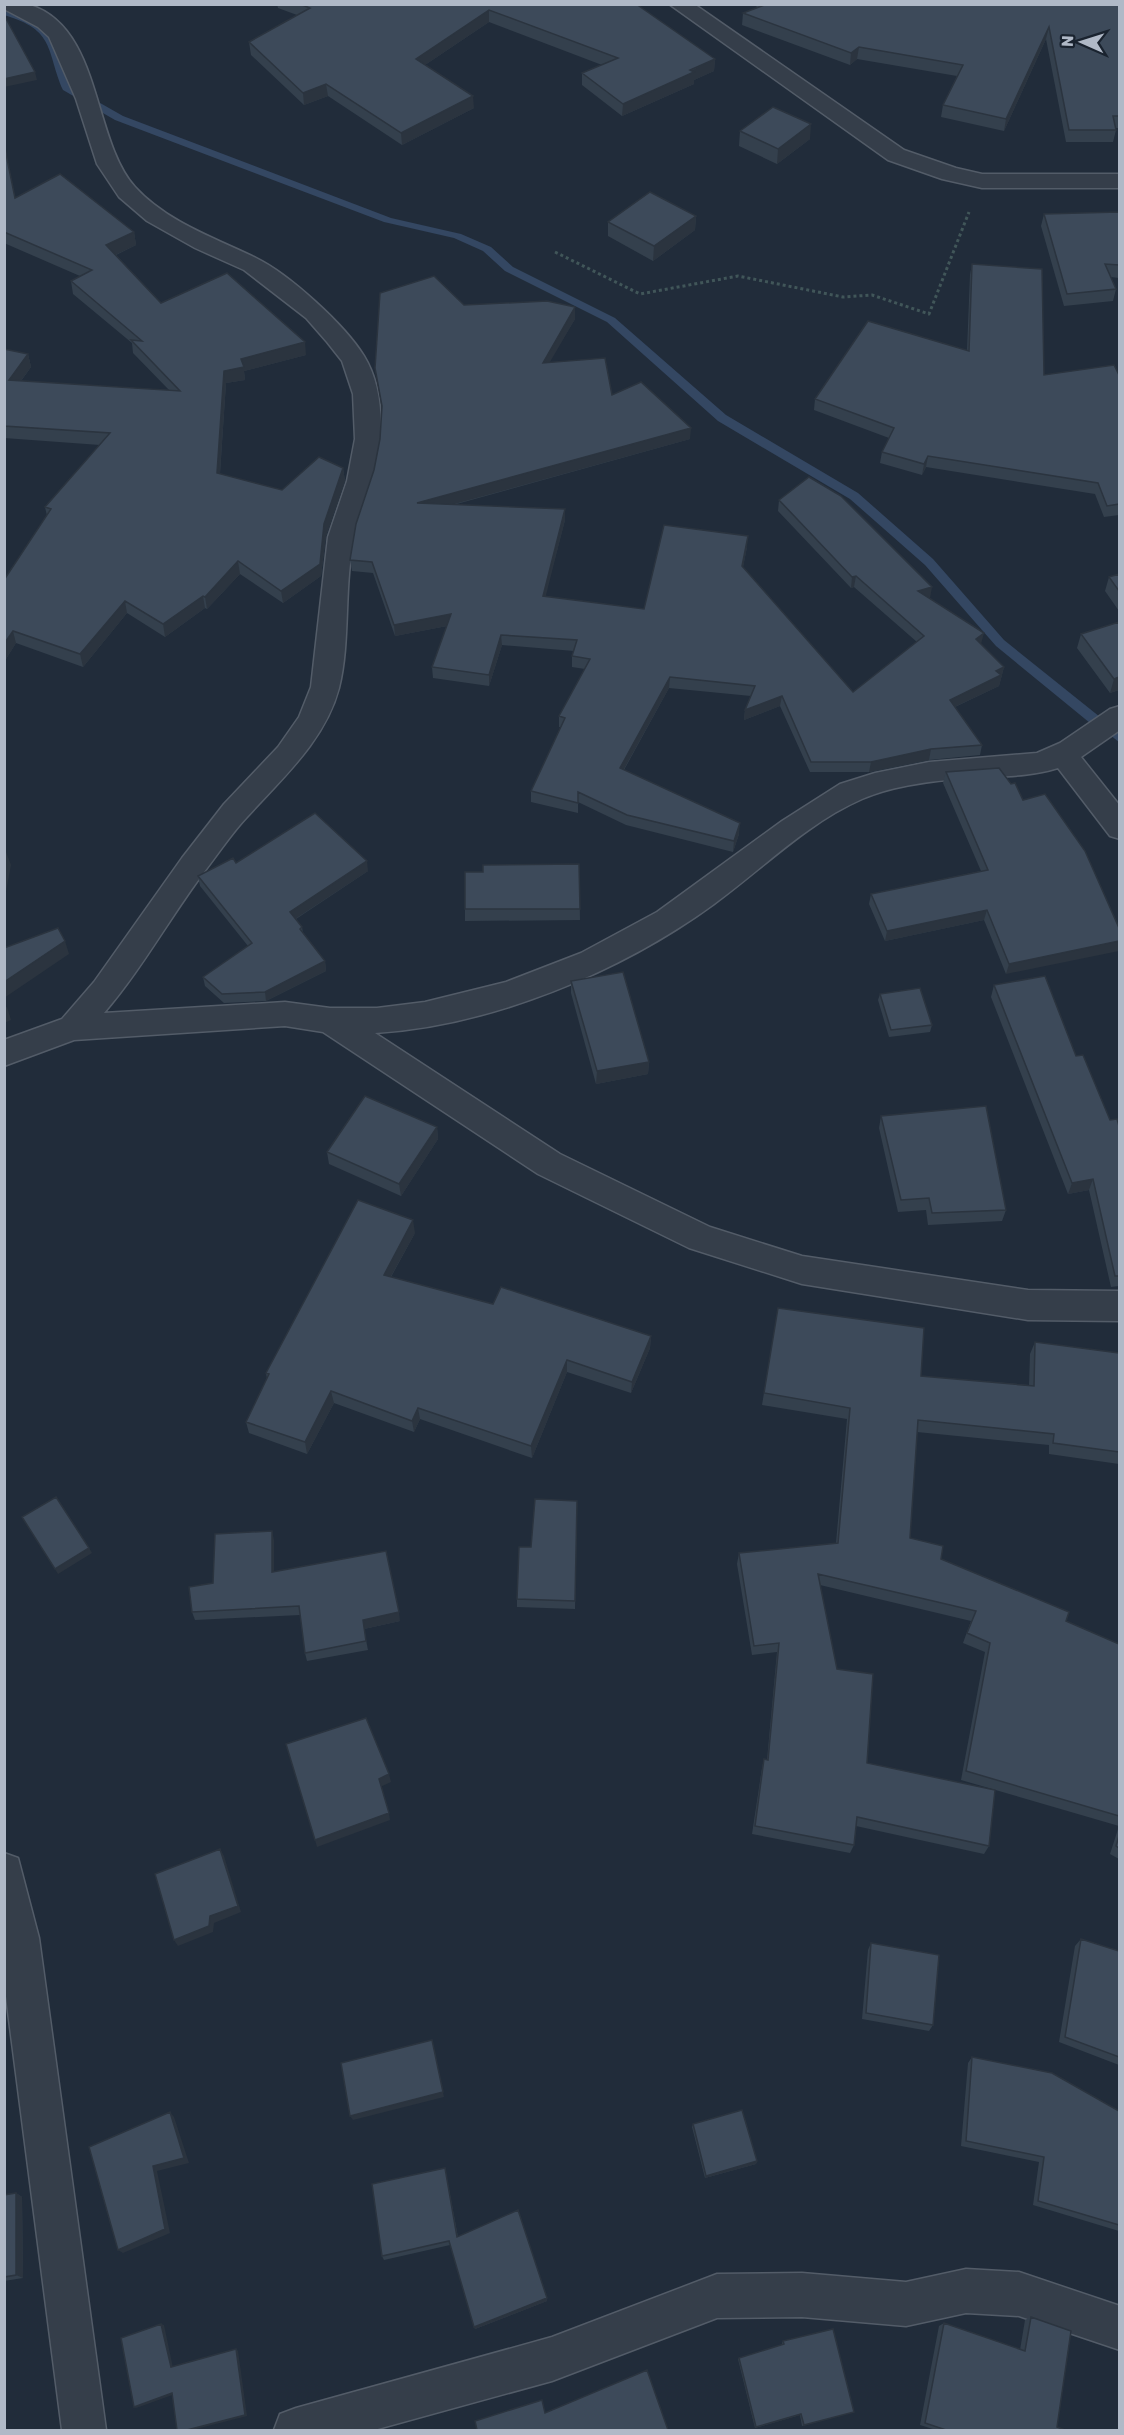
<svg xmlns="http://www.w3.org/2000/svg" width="1124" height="2435" viewBox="0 0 1124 2435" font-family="Rubik,sans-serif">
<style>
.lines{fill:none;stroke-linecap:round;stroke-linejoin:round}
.stream{fill:#344762;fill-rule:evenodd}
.street-casing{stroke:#535c68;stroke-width:3}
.path{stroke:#415659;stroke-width:3;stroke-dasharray:3 3;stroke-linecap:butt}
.street{fill:#353e4a;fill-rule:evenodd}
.wall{fill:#34404d}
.shaded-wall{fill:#2b343f}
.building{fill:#3d4a5a;stroke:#2b343f;stroke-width:1.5}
</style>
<rect width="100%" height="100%" fill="#212c3a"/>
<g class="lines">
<path class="stream" d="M4 9C49 22 62 43 72 87L123 116 391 218 461 234 491 247 513 267 615 318 726 415 858 493 933 559 1004 640 1100 717 1101 720 1100 723H1090L996 646 925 565 850 499 718 421 607 322 505 271 483 251 454 238 384 222 115 120 63 90C46 51 56 30 4 15Z
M1115 729 1120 731V743L1109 734Z"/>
<defs>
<path id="street" d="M4 4C12 4 23 3 30 5 102 28 92 139 135 187 167 222 215 238 256 258 289 274 345 325 364 356 386 392 383 442 373 481 368 499 359 517 355 535 343 583 351 641 339 688 325 741 282 778 247 817 231 834 218 854 204 872 169 919 141 970 104 1013L285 1002 330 1008H377L425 1002 506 982 581 953 657 912 782 821 840 784 875 773 929 762 1037 753 1060 743 1110 709 1120 706V730L1081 757 1120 806V839L1110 836 1058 768C1029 777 1003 776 973 778 938 780 894 785 862 799 807 823 762 869 714 904 621 972 491 1026 375 1033L560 1154 710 1227 802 1256 1028 1290 1120 1291V1321L1028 1320 802 1284 689 1248 538 1174 323 1032 285 1026 74 1040 4 1066V1040L62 1019 94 982 182 858 224 804 278 747 299 717 311 687 328 537 347 481 355 439 353 394 342 361 327 342 306 318 244 270 195 248 147 221 119 197 97 164 76 99 49 37 38 27 4 9Z
M669 4H694L904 150 956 168 982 174H1120V188H982L942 179 888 160Z
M4 1853 18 1858 39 1938 106 2430H62L4 1981Z
M966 2269 1019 2272 1120 2306V2350L1019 2316 966 2313 906 2326 802 2317 717 2318 552 2381 374 2430H274L280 2414 296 2408 552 2337 717 2274 802 2273 906 2282Z"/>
</defs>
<use href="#street" class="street-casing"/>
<path class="path" d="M555 252 640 294 738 276 843 297 872 295 929 314 969 212"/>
<use href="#street" class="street"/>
</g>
<path class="wall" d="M277 4H636L715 59 714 71 694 80V84L622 116 582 85V73L602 65 489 22 425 65 474 108 402 145 328 96 304 105 251 55 249 42 297 15 278 8Z
M754 4H1119V128H1115L1116 130 1113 142H1066L1046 39 1004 131 941 117 943 105 957 76 857 59 850 65 742 25 743 13 758 8Z
M740 131 810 139 777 164 739 146Z
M4 142 15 198 134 232 136 245 116 255 161 303 306 355 244 371 245 380 226 383 220 474 282 490 343 468 345 481 326 536 321 576 283 603 240 574 207 609 205 608 165 637 127 613 83 667 16 643 6 659H4V580L47 516 45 507 100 445 4 438V349L28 354 31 367 21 381 169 390 133 353 132 343 73 294 71 281 80 276 4 243Z
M1119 212V278L1111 277 1116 289 1113 301 1064 306 1041 226 1044 214Z
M696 216 695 230 653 261 608 236V222Z
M972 264 1044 375H1119V515L1104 517 1095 494 926 467 922 475 880 463 882 452 889 438 814 410 815 399 967 351 970 275Z
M464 305 575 319 549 362 612 395 690 439 453 505 565 520 545 596 644 609 747 547 743 567 853 692 917 642 854 587 851 588 778 511 779 500 930 598H929L981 644 1004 667 999 686 955 707 982 745 980 755 929 760 869 772H810L780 706 744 720 745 710 751 696 669 688 624 770 739 834 733 852 626 825 578 802V813L531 802V791L561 727H559V716L585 669 572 667V656L574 651 502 645 489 686 433 678 432 667 447 626 395 636 373 573 352 571 350 560 374 470 380 439 382 410 375 368Z
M1119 574V611L1105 591 1109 577Z
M1119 622V690L1110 693 1077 648 1081 634Z
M946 772 1023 800 1085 851 1006 974 984 920 885 941 869 904 871 894 981 871 943 783Z
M236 863 368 871 296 919 302 927 303 933 325 961 326 971 266 1001 224 1003 205 986 203 977 248 946 200 886 198 876Z
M579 864 580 920 465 921V909L483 872Z
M571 981 649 1062 648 1074 596 1084 571 993Z
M994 985 1076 1056 1110 1120 1119 1126V1286L1111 1287 1089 1190 1068 1194 991 997Z
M880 994 932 1025 930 1032 889 1037 878 1000Z
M881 1116 1006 1210 1002 1221 928 1225 926 1210 898 1212 879 1128Z
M437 1127 438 1139 401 1196 329 1164 327 1152Z
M415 1233 391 1277 493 1304 651 1336 650 1348 631 1393 567 1372 532 1458 420 1419 414 1432 334 1403 307 1454 249 1433 246 1422 267 1379 266 1373Z
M778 1308 921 1376 1029 1385 1030 1354 1035 1342 1119 1353V1464L1049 1454V1445L917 1432 910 1538 941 1559 1066 1621 1119 1644V1859L1110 1854 1119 1826 961 1780 985 1652 963 1643 971 1621 820 1585 837 1669 867 1763 989 1846 984 1854 856 1826 854 1845 850 1853 752 1834 762 1768 764 1759 767 1760 777 1652 752 1655 737 1564 739 1553 836 1543 847 1419 762 1405Z
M577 1501 575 1609 517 1607V1599L531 1547Z
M274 1540V1572L400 1621 364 1629 368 1650 307 1661 305 1653 300 1615 195 1620 192 1612 213 1583Z
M1081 1939 1119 1951V2065L1059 2042 1075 1946Z
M871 1943 933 2025 929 2031 862 2019 868 1950Z
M972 2057 1119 2111V2231L1033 2205 1039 2162 961 2146 968 2063Z
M693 2124 757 2161 756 2164 705 2178 692 2127Z
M445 2168 458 2237 547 2298V2301L475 2329 450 2245 384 2260 382 2256Z
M16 2193 22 2197 23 2278 4 2281V2195Z
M1031 2317 1057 2427 1065 2430H936L920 2425 939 2326 944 2323 1020 2350 1025 2320Z
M783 2341 854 2412 802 2426 800 2415 755 2428 738 2359 739 2358 782 2345V2343Z"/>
<path class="shaded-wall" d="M489 10V22L416 71V59Z
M1049 27 1046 39 1004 131 1006 119Z
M859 47 857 59 850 65 851 53Z
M715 59 714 71 694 80V84L622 116 623 104Z
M35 72 37 80 4 87V79Z
M326 84 328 96 304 105 303 93Z
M473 96 474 108 402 145 401 133Z
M811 124 810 139 777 164 778 149Z
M696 216 695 230 653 261 654 246Z
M134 232 136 245 109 258 106 245Z
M575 307V319L543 374V363Z
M305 342 306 355 244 371 245 380 226 383 219 486 217 473 224 371 241 359Z
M28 354 31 367 12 393 9 380Z
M691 428 690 439 418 514 417 503Z
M928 456 926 467 922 475 924 464Z
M343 468 345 481 326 536 321 576 283 603 281 591 324 524Z
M565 509V520L543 607V596Z
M748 536 747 547 741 577 742 566Z
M238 561 240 574 207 609 205 597Z
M856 576 854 587 851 588 852 577Z
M932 587 930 598 916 602 918 591Z
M203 596 205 608 165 637 163 624Z
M125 601 127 613 83 667 80 654Z
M451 614 452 625 395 636 394 625Z
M13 631 16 643 6 659 4 654V644Z
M984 633 981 644 973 650 976 639Z
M501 635 502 645 489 686V675Z
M1004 667 999 686 948 710 950 700Z
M670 677 669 688 619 778 620 768Z
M1119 677V690L1110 693 1114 679Z
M782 696 780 706 744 720 745 710Z
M931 749 929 760 869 772 871 762Z
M740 823 739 834 733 852 734 841Z
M6 852 11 865 4 902V862Z
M367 861 368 871 292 921 290 912Z
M987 910 984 920 885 941 887 931Z
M65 941 69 954 4 998V982Z
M1119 941V951L1006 974 1009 964Z
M325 961 326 971 266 1001 265 992Z
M7 1007 11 1020 4 1023V1008Z
M649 1062 648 1074 596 1084 597 1071Z
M437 1127 438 1139 401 1196 399 1184Z
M1093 1179 1089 1190 1068 1194 1072 1183Z
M413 1220 415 1233 385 1287 384 1275Z
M651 1336 650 1348 631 1393 632 1382Z
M567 1360V1372L532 1458 531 1446Z
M331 1391 334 1403 307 1454 305 1442Z
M418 1408 420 1419 414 1432 412 1421Z
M272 1531 274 1540V1581L272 1572Z
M89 1548 92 1553 58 1574 55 1569Z
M399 1612 400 1621 364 1629 368 1650 363 1620Z
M389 1774 391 1782 380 1787 379 1779Z
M389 1813 390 1820 317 1847 315 1840Z
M220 1849 224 1856 241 1912 214 1923 213 1932 178 1946 174 1940Z
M432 2040 444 2097 353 2120 350 2116Z
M170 2112 174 2117 189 2163 157 2171 170 2233 123 2253 118 2250 153 2166Z
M757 2161 756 2164 705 2178 706 2176Z
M16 2193 22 2197 23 2278 16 2275Z
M547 2298V2301L475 2329 474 2327Z
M161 2324 164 2325 173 2368 171 2367Z
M236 2349 238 2351 247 2416 192 2430H187Z
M172 2393 175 2394 136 2408 134 2407Z"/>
<path class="building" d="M300 4H636L715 59 690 70 694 72 623 104 582 73 618 58 489 10 416 59 473 96 401 133 326 84 303 93 249 42 310 8Z
M767 4H1119V116H1113L1116 130H1069L1049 27 1006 119 943 105 963 65 859 47 851 53 743 13Z
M4 15 35 72 4 79Z
M773 107 811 124 778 149 740 131Z
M4 144 15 198 60 174 134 232 106 245 161 303 227 273 305 342 241 359 244 367 224 371 217 473 282 490 319 457 343 468 324 524 320 564 281 591 238 561 205 597 203 596 163 624 125 601 80 654 13 631 4 644V580L51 509 45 507 110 433 4 426V349L28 354 9 380 180 391 131 340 142 341 71 281 92 270 4 232Z
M650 192 696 216 654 246 608 222Z
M1119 212V265L1105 264 1116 289 1067 294 1044 214Z
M972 264 1042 269 1044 375 1114 365 1119 375V504L1107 506 1098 483 928 456 924 464 882 452 894 428 815 399 868 321 969 351Z
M434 276 464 305 547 301 575 307 543 363 605 358 612 395 641 382 691 428 417 503 565 509 543 596 644 609 664 525 748 536 742 566 853 692 924 636 856 576 852 577 779 500 809 477 841 496 932 587 918 591 984 633 976 639 1004 667 996 671 1001 675 950 700 982 745 931 749 871 762H811L782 696 745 710 755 686 670 677 620 768 740 823 734 841 627 815 578 792V803L531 791 565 718 559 716 590 659 572 656 577 640 501 635 489 675 432 667 451 614 394 625 372 562 350 560 356 524 374 470 380 439 382 406 375 368 380 293Z
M1119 574V591L1109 577Z
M1119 622V677L1114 679 1081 634Z
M999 768 1011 784 1015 783 1023 800 1045 794 1085 851 1119 928V941L1009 964 987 910 887 931 871 894 988 870 946 772Z
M315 813 367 861 290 912 302 927 300 929 325 961 265 992 222 994 203 977 252 943 198 876 233 858 236 863Z
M579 864 580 909H465V872H483V865Z
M58 928 65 941 4 982V948Z
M623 972 649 1062 597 1071 571 981Z
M1045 976 1076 1056 1083 1055 1110 1120 1117 1119 1119 1126V1276H1115L1093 1179 1072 1183 994 985Z
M920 988 932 1025 891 1030 880 994Z
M365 1096 437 1127 399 1184 327 1152Z
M986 1106 1006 1210 932 1213 929 1198 901 1200 881 1116Z
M358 1200 413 1220 384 1275 493 1304 501 1287 651 1336 632 1382 567 1360 531 1446 418 1408 412 1421 331 1391 305 1442 246 1422 269 1374 266 1373Z
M778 1308 924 1328 921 1376 1034 1386 1035 1342 1119 1353V1452L1053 1443 1054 1434 918 1420 910 1538 943 1546 941 1559 1069 1612 1066 1621 1119 1644V1816L966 1771 990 1643 967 1633 976 1611 818 1574 837 1669 873 1674 867 1763 995 1790 989 1846 857 1817 854 1845 755 1826 764 1759 768 1760 779 1643 754 1646 739 1553 838 1543 850 1408 764 1393Z
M56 1497 89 1548 55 1569 22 1517Z
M535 1499 577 1501 575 1601 517 1599 519 1547H531Z
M272 1531V1572L386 1551 399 1612 363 1620 366 1641 305 1653 299 1606 192 1612 189 1587 213 1583 215 1534Z
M366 1718 389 1774 379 1779 389 1813 315 1840 286 1744Z
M1119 1836V1848L1116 1846Z
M220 1849 238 1906 210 1916 209 1926 174 1940 155 1874Z
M1081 1939 1119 1951V2057L1065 2037Z
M871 1943 939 1955 933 2025 866 2013Z
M432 2040 443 2092 350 2116 341 2063Z
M972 2057 1052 2073 1119 2111V2225L1038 2201 1044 2157 966 2141Z
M742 2110 757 2161 706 2176 693 2124Z
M170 2112 184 2158 153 2166 165 2229 118 2250 89 2147Z
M445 2168 457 2237 518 2210 547 2298 474 2327 449 2241 382 2256 372 2184Z
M16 2193V2275L4 2277V2195Z
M1031 2317 1071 2331 1057 2427 1065 2430H946L925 2423 944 2323 1025 2351Z
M161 2324 171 2367 236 2349 245 2415 187 2430H177L172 2393 134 2407 121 2338Z
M833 2329 854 2412 804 2425 801 2414 756 2427 739 2358 784 2344 783 2341Z
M647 2370 668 2430H477L475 2421 542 2400 545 2413Z"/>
<rect width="1124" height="2435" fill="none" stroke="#b0b9c7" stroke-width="12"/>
<g transform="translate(1082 42) rotate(273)" stroke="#1a232f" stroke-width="4.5" paint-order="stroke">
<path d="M0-4.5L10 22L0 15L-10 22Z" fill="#b0b9c7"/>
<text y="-9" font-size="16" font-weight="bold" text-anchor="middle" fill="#b0b9c7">N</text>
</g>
</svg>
